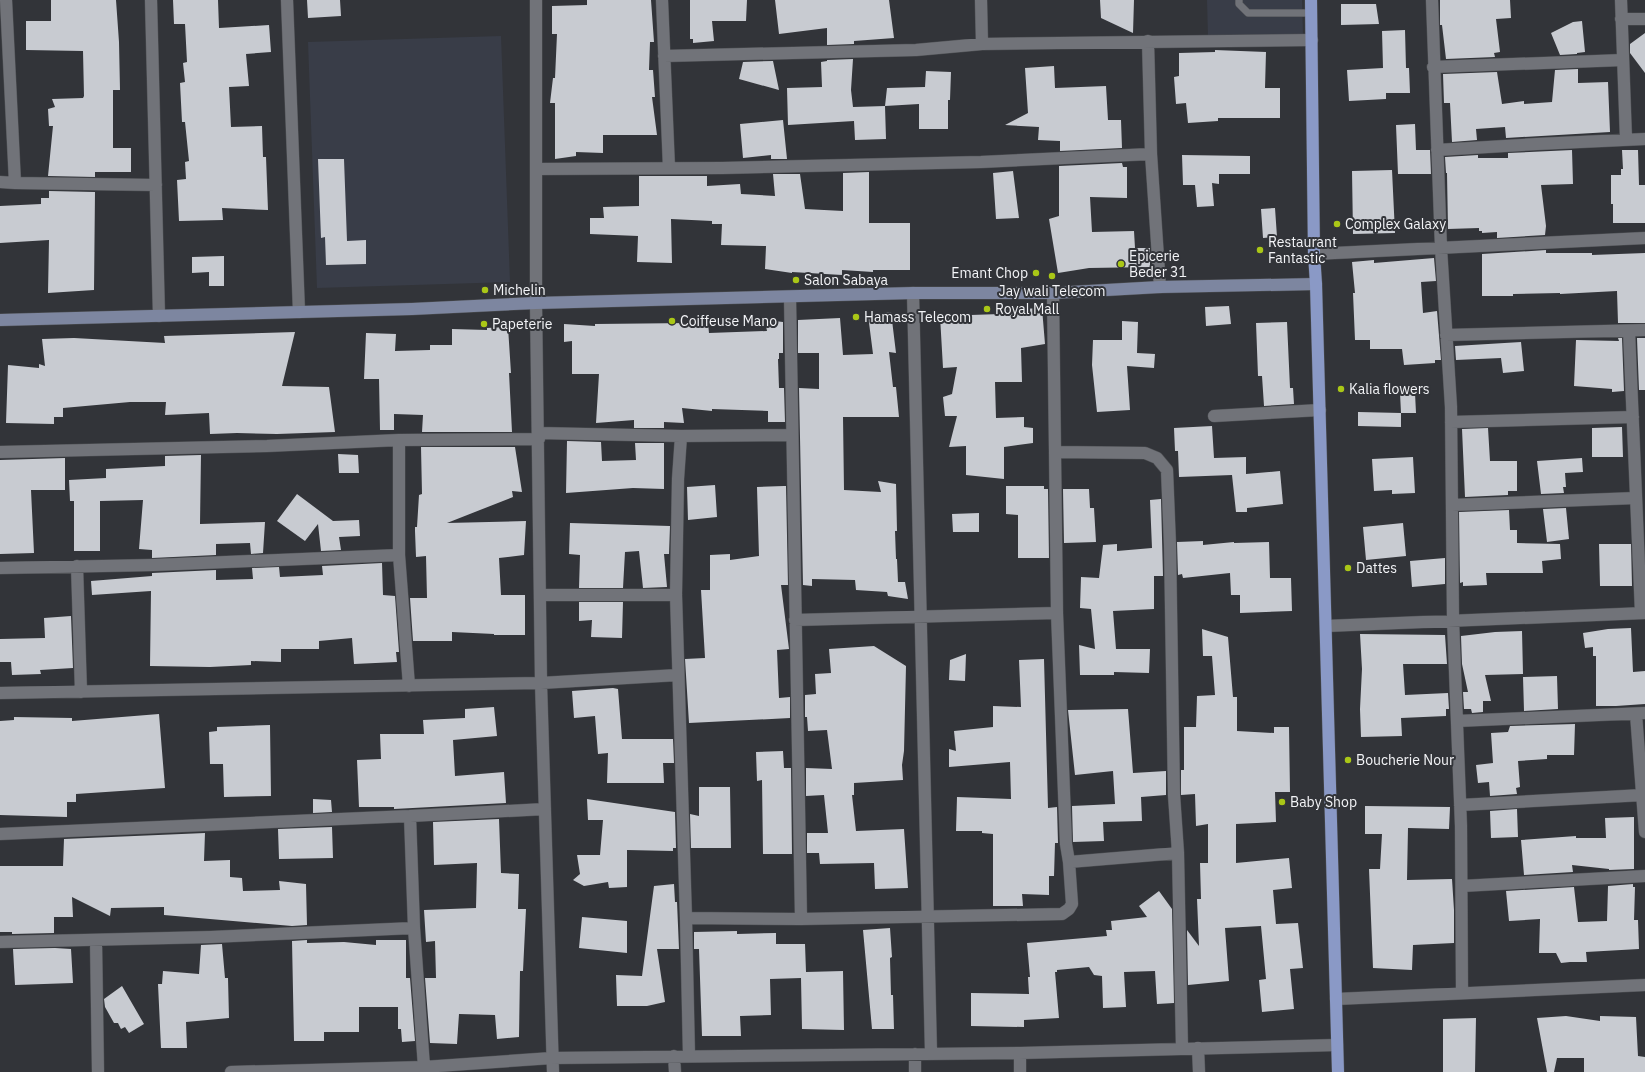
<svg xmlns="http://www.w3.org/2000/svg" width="1645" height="1072" viewBox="0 0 1645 1072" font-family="'IBM Plex Sans',sans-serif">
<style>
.built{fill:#393d48}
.building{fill:#c8cbd1}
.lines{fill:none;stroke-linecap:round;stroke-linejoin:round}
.lane-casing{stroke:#4e5054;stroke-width:8}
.street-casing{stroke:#4e5054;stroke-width:13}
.secondary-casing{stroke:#4e5054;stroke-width:13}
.primary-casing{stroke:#4e5054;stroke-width:13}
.lane{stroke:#717379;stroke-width:7}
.street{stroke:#717379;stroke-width:12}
.secondary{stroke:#7d86a0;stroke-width:12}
.primary{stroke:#8a99c6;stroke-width:12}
.poi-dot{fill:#aac717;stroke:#323439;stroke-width:1.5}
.labels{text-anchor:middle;stroke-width:4;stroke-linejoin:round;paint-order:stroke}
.poi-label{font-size:14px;fill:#f3f4f7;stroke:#323439;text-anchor:start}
</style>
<rect width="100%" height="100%" fill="#323439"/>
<path class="built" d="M1207 0H1302L1303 34 1208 37Z
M501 36 510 282 317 288 308 42Z"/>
<path class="building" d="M51 0H116L119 42 120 90H113V148H131V172H95V177L48 176 53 126H49L48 109 55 107 52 99 83 98 84 96 83 51 26 50V21H51Z
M173 0H218L219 28 269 25 271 52 246 54 249 86 229 87 231 127 262 126 263 157H266L268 210 222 208 223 220 179 221 177 180 186 179 185 162 189 161 185 122H182L180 83 185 82 183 63 187 62 185 24H174Z
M307 0H340L341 16 308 18Z
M587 0H651L654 42H650L649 70H653L655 97H652L657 135H603V153L576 152V156L555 159V103H550L553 78H555L557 34H552V6L587 5Z
M690 0H747L746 21H712L714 41 693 43V39H690Z
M775 0H889L894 38 854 41V44L827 45V28L779 34Z
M1100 0H1134L1133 33 1101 18Z
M1440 0H1510L1511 18 1496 19 1500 52 1494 53 1495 57 1446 59 1442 25H1440Z
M1341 4H1376L1379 24 1341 25Z
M1582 21 1585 52 1577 53V54L1560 55 1551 33 1573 22Z
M1405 30 1406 68H1409L1410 93H1386V99L1349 101 1347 70 1383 68 1382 31Z
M1645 33V73L1630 53V44Z
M1215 50 1266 52 1265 88H1280V118H1218V121L1188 123 1186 103 1176 104 1174 77 1179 76V53L1215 52Z
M853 59 851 90 853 107 885 106 886 139 855 140 854 121 788 125 787 88 822 87 821 62 827 61V60Z
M773 61 779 90 739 79 743 62Z
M1054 66 1055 88 1106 86 1108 120H1121L1122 148 1060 151V141L1038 140 1039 127 1005 125 1028 113 1025 68Z
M1578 69V83L1608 82 1610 132 1506 138 1505 127 1476 129 1477 140 1452 142 1450 103H1444L1443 74 1497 72 1502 104 1524 101V104L1552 102 1555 70Z
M926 71 951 72 950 100H948V129H919V104L885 106 887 88 925 87Z
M783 120 787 159H771V155L743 158 740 124Z
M1415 124 1416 150H1430L1431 174H1398L1396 125Z
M1572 150 1573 184 1541 185 1546 226 1545 235 1497 238V232L1482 233V231H1479V228L1448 229 1447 173H1446L1445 157 1478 155V158H1508V153Z
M1622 150H1638L1639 185H1645V223H1613V204H1611V175H1621V169H1623Z
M1182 155 1250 156V174H1219V184L1212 183 1214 206 1197 207 1195 185H1183Z
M318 159H344L347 241 366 240V264L326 265 325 237 321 238Z
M1122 163 1123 167H1127V198L1090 197 1092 232 1134 231 1135 248H1150V267L1089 268 1058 273 1049 219 1059 216V166Z
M1392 170 1395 233 1353 234 1352 171Z
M1013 171 1019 218 996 219 993 173Z
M869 172V223H910V270H873V272L842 270V275L792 272V273L765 269 766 246 721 245 722 224H712V221L671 219 672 263 637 262 638 236 590 234V218H604L603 207 639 206V176H707V186L740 184 741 194 775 196 773 174H800L805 209 843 211V173Z
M49 191 95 192 94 290 48 293 49 240 0 243V206L41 204V198H49Z
M1275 208 1277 237 1263 238 1261 209Z
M1546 250V253H1592V255L1645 253V323H1618L1617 291 1560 294V293L1513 294V296H1482V254Z
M224 256V286H209V272L192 273V257Z
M1434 258 1436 281 1421 282 1423 313 1437 311 1441 360H1435V363L1404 365 1402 349H1370V340H1355L1353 293H1355L1352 262 1374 260V263Z
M1229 306 1231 324 1206 326 1205 307Z
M1042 308 1045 344 1021 348 1022 382H995L996 418 1024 417V427L1033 428V443L1004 447V479L966 475V446L949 447 957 416H945L943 397 952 394 957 367 943 368 940 316 1001 314 1000 310Z
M891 312 896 353 889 352 893 387H896L899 417H843L844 490 881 492 878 481 896 484 897 531H895L896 559H897L898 582H905L908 599 888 596 887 592 856 590 855 580 812 579V586L803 585 799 388 819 389V353H798V320L840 318 843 355 873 354 868 315Z
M765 320 783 322V353H779V359H778L779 388H784L785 422H768V411L712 409V411L682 408 684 423 664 422V428H634V420L596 423 599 374H572V341L564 342V324L595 326V324L690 323V325L708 323 709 333 767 331Z
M1122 321 1138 322 1137 353 1155 354 1154 368 1127 366 1130 410 1097 412 1092 365 1093 340H1122Z
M1287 322 1290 388H1293L1294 404 1264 406 1262 376H1258L1256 323Z
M508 327 511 373H509L512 432H422L423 415 394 414V430H380L379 379H364L366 333 396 334 395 351 430 350V345H452V329L487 330V328Z
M295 332 282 386 329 387 335 432 277 434 237 433 210 434 209 413 165 415 166 402H130L63 408V417H54V424L6 423 8 365 39 368V364L45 366 42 339 74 338 165 343 164 336Z
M1618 338H1622L1624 391 1612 392V389L1574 386 1576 340 1619 341Z
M1637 338H1645V390H1639Z
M1521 342 1524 371 1503 373 1501 358 1456 360 1455 346Z
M1400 393H1415L1416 413H1401Z
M1358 412 1401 413V427L1358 426Z
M1212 426 1214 458 1246 457V474L1280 471 1283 504 1247 508V512H1236L1232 475 1179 477 1178 451H1175L1174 428Z
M1622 427 1623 457H1592V428Z
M1488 428 1490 461H1517V491H1508V495L1465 497 1462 429Z
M567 441 601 442 602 461 636 460 635 443H664V489L633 488 566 493Z
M421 447H515L522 492 512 491 513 497 447 523 526 521 524 555 499 558 501 595H525V635H494V634L452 632V641H413L410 598H427L426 556 416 557 415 531V527H417L419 495 422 494Z
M338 454 358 455 359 473H339Z
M201 455 200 524 265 522 263 553 251 554 250 543 216 544V555L152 558V550L139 549 143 500 100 501V551H74V501H70L69 480 106 478V469L165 466V456Z
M1413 457 1415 493 1392 494V490L1374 491 1372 459Z
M65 458V490H31L34 553 0 554V460Z
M1582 458 1583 472 1565 473 1566 487H1563L1564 493 1541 494 1537 461Z
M715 485 717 517 688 520 687 487Z
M784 486H786L788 585H781L789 649 777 650 779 698 790 697V718L689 723 685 659 705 658 701 590H710V555L730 554V560L759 556 757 487Z
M1006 486H1044V489H1048L1049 558H1018V515L1006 514Z
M1063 489H1089L1090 508H1094L1096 542 1064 543Z
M297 494 333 521 359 520 360 536 339 537 341 550 321 551 318 524 305 541 277 521Z
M1161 499 1163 576H1154V609L1113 611 1116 649H1150L1149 673 1114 672V675H1080L1079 645 1095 649 1091 609 1080 608 1081 577 1099 578 1103 545 1117 544V551L1152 548 1150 500Z
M1566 508 1569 539 1547 542 1543 509Z
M1509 510 1510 530H1517V543L1560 544 1561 559 1542 561 1543 573H1486L1487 585 1463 586V582L1460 583 1459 512Z
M979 513V532H953L952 514Z
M570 523 670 526 669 554H664L667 587 643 588 639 551 625 552 623 588H579L580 555 569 554Z
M1403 523 1406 556 1366 560 1363 527Z
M1203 541V545L1234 542V543L1269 542 1270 578H1291L1292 611 1240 613V595H1231L1230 573 1183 578 1182 574 1178 575 1177 542Z
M1599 544H1631L1632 586H1600Z
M1445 558V584L1412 587 1410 561Z
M382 563 383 595 395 596 399 652H396L397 662 354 664 352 638 319 641V649H281V662L251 661V665L210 667 150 666 151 591 92 595 91 581 152 576V573L216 570V580L253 579 252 568 279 567 280 577 323 575 322 566Z
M579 602H623L622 638 591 637 592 620 579 621Z
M71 616 73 668 40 670 41 674 12 675 11 662H0V639L45 638 44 618Z
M1631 628 1633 672 1645 671V704L1616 706H1596V656H1593V647L1585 648 1583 633 1608 629Z
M1202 629 1228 637 1233 697H1237V731L1274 733V727H1289L1290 792H1275L1276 822 1236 824V863L1289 858 1292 888 1273 890 1276 924 1298 923 1303 968 1290 969 1294 1009 1262 1012 1259 980 1266 979 1261 926 1225 928 1229 981 1188 985 1187 930 1199 946 1197 899H1201L1200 863H1208V824L1196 826 1195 794 1181 795V770H1184V727H1196L1197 696 1215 695 1212 656H1203Z
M1522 631 1523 674 1485 675 1491 701H1483V712L1472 713 1471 709H1464L1463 692H1468L1462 664 1461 636 1495 632Z
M1360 634 1445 635 1447 664H1403L1405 695 1448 693 1449 709H1446V716L1401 718 1402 736 1361 737 1360 709 1362 669Z
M874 646 906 666 904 751 902 765 903 780 854 783V795H852L856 831 904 829 908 888 875 889 874 863 820 864 819 853H807V833H828L824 795 806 796V768L832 769 827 730 808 731 807 717H805V695L816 694 815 674 831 673 829 649Z
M966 654 965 681 949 680 950 660Z
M1044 659 1048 808 1057 807 1058 843H1055L1054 876H1049V895L1022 894 1023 906H993V834L982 833V831H956L957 797 1011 799 1010 762 949 767V749L956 751 954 731 993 727V706L1021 707 1019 660Z
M1557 676 1558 709 1524 711 1523 677Z
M613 688 618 689 622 739H673L674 763H663L664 783H607L608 753 598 754 595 716 574 718 572 691Z
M494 707 497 736 453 740 455 776 504 772 506 803 394 809V807H359L357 760 381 759 380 734H424L423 720 465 718V709Z
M1128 709 1133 773 1166 771V795L1141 797 1142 821 1103 822 1104 841 1073 842 1072 806 1115 804 1113 771 1075 775 1068 710Z
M159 714 165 788 76 794V802H67V817L0 815V721L14 720V717L72 718V721Z
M1575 724 1574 755H1547V759L1518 761 1520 787 1516 788 1517 794 1490 796 1489 782 1478 783 1476 765 1493 763 1491 733 1508 732 1510 726Z
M270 725 271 796 224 797 223 764H210L209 732 217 731V727Z
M783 751 784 768H791L792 854H763L762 780 757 781 756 752Z
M699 787H730L731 848H691L690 814 699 816Z
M313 799 331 800 332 812 313 813Z
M587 799 675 812 676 848H673V851L627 850V887L609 888 608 882 584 886 573 880 580 874 577 855H600L603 820H588Z
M1365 806 1450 807 1449 829 1408 828 1407 880 1452 879 1454 910V943L1413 945 1412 970 1373 968 1369 869H1380L1382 834H1365Z
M1517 809 1518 837 1491 838 1490 811Z
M1634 817V869L1609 870V869L1572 865 1573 872 1524 875 1521 840 1576 836V838H1606L1605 818Z
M499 819 501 873 519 874 518 909H526L523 971H520L519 1037 497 1039 495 1015 459 1014 457 1044 430 1043 425 978H436L435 941 426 942 424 910 476 908 477 863 434 865 433 822Z
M332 827 333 858 279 859 278 829Z
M205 833 204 861 230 860V877L242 878 243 891 280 890 279 881 306 884 307 925 292 926 164 915V907L111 908 110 916 72 897 73 917H54V933L12 934V932H0V866H63L64 839Z
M674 884 675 902H677L679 949H657L665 1002 647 1006H617L616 975 642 976 654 886Z
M1633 884V887H1635L1634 920H1638L1639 949 1586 952 1587 962H1570L1561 963 1556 953H1539L1540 919 1509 921 1506 891 1574 887 1578 922 1607 921 1608 886Z
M1159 891 1172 909 1174 1003 1157 1004 1155 971 1124 972 1126 1007 1103 1008 1102 976 1094 975 1089 967 1057 970V972H1055L1059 1018 1024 1020V1027L971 1026V993L1029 994 1028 977H1030L1027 943 1107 936 1106 930H1112L1111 921 1147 917 1139 906Z
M582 917 627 921V953L579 948Z
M890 928 892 957 890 958 891 995H893L894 1029H872L863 930Z
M737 931V934L776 933V944H805L806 972 843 971 844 1030 802 1029 801 978 770 979 771 1015 740 1016 741 1036H702L699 949H694V932Z
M307 940V943L344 942 376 945V940H406V978H410L415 1041 402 1042 401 1029H398V1007H359V1032H324V1041H294L292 941Z
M222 944 225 978H228L229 1018 186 1022 187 1048H161L158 984H162L163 971 199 974 201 945Z
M55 948 71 949 73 983 15 985 13 949Z
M122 986 144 1024 129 1033 125 1027 121 1029 118 1023H114L105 1007 104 999Z
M1566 1016 1600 1021V1016L1636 1017 1638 1056 1645 1057V1072H1584V1058H1557L1554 1072H1547L1537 1018Z
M1476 1018 1475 1072H1443V1019Z"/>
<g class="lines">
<defs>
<path id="lane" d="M1239 0V4L1248 13H1311"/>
<path id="street" d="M151 0 159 316
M287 0 299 312
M536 0V303L541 683 553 1072
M662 0 669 168
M981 0 982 44
M1432 0 1441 248 1451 407 1453 620 1461 826 1462 993
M1621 0 1626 139
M1621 19H1645
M1148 41 1151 154 1160 287
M664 56 916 50 982 44 1312 40
M1433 67 1623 60
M1437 150 1537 144 1645 139
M536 169 722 168 981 162 1151 154
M0 182 15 183 6 0
M15 183 156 185
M1314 254 1645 238
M913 293 931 1053
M1053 293 1055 452 1145 453 1157 458 1167 470 1170 545 1174 795 1178 853 1182 1049
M790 297 801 919 1062 914 1069 909 1072 904 1069 862
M1629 331 1641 613
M1446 335 1645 330
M1214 416 1320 410
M1451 422 1633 417
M538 433 681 436
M399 440V555
M0 452 267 446 399 440 539 439
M1055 452 1057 613 1066 844 1069 862 1178 853
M1452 505 1636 498
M77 566 81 692
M0 568 154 565 399 555 409 686
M540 595H676
M795 620 1057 613
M1326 626 1645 613
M0 693 541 683 678 675
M1636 714 1645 832
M1457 721 1645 713
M1460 805 1643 795
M0 834 410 816
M1462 886 1645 876
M686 918 801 919
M414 928 410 816 545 809
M96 940 98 1072
M0 942 211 937 414 928 424 1067
M1336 999 1645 985
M1198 1048 1199 1072
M1020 1053V1072
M915 1054V1072
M674 1056 675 1072
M689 1056 686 918 676 595 678 479 681 436 792 435
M231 1072 424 1067 552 1058 1020 1053 1337 1045"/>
<path id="secondary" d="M0 320 412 309 536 303 913 293H1053L1160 287 1316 284"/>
<path id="primary" d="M1311 0 1314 254 1316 284 1338 1072"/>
</defs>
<use href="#lane" class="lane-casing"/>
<use href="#street" class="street-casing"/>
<use href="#secondary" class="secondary-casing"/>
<use href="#primary" class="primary-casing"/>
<use href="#lane" class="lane"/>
<use href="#street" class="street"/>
<use href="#secondary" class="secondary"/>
<use href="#primary" class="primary"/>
</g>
<g class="poi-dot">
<circle cx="1337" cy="224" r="4"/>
<circle cx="1260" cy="250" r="4"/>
<circle cx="1121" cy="264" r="4"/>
<circle cx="1036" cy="273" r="4"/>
<circle cx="1052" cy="276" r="4"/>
<circle cx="796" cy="280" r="4"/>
<circle cx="485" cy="290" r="4"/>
<circle cx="987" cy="309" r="4"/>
<circle cx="856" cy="317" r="4"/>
<circle cx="672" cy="321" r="4"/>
<circle cx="484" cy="324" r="4"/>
<circle cx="1341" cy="389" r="4"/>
<circle cx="1348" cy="568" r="4"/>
<circle cx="1348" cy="760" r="4"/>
<circle cx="1282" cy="802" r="4"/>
</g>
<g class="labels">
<g class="poi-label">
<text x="1345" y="229">Complex Galaxy</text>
<text x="1268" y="247">Restaurant<tspan x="1268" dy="16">Fantastic</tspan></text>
<text x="1129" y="261">Epicerie<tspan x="1129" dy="16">Beder 31</tspan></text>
<text x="1028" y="278" text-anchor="end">Emant Chop</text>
<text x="804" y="285">Salon Sabaya</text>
<text x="493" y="295">Michelin</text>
<text x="1052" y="296" text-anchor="middle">Jay wali Telecom</text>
<text x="995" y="314">Royal Mall</text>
<text x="864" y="322">Hamass Telecom</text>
<text x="680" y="326">Coiffeuse Mano</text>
<text x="492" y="329">Papeterie</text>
<text x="1349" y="394">Kalia flowers</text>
<text x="1356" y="573">Dattes</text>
<text x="1356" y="765">Boucherie Nour</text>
<text x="1290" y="807">Baby Shop</text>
</g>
</g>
</svg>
